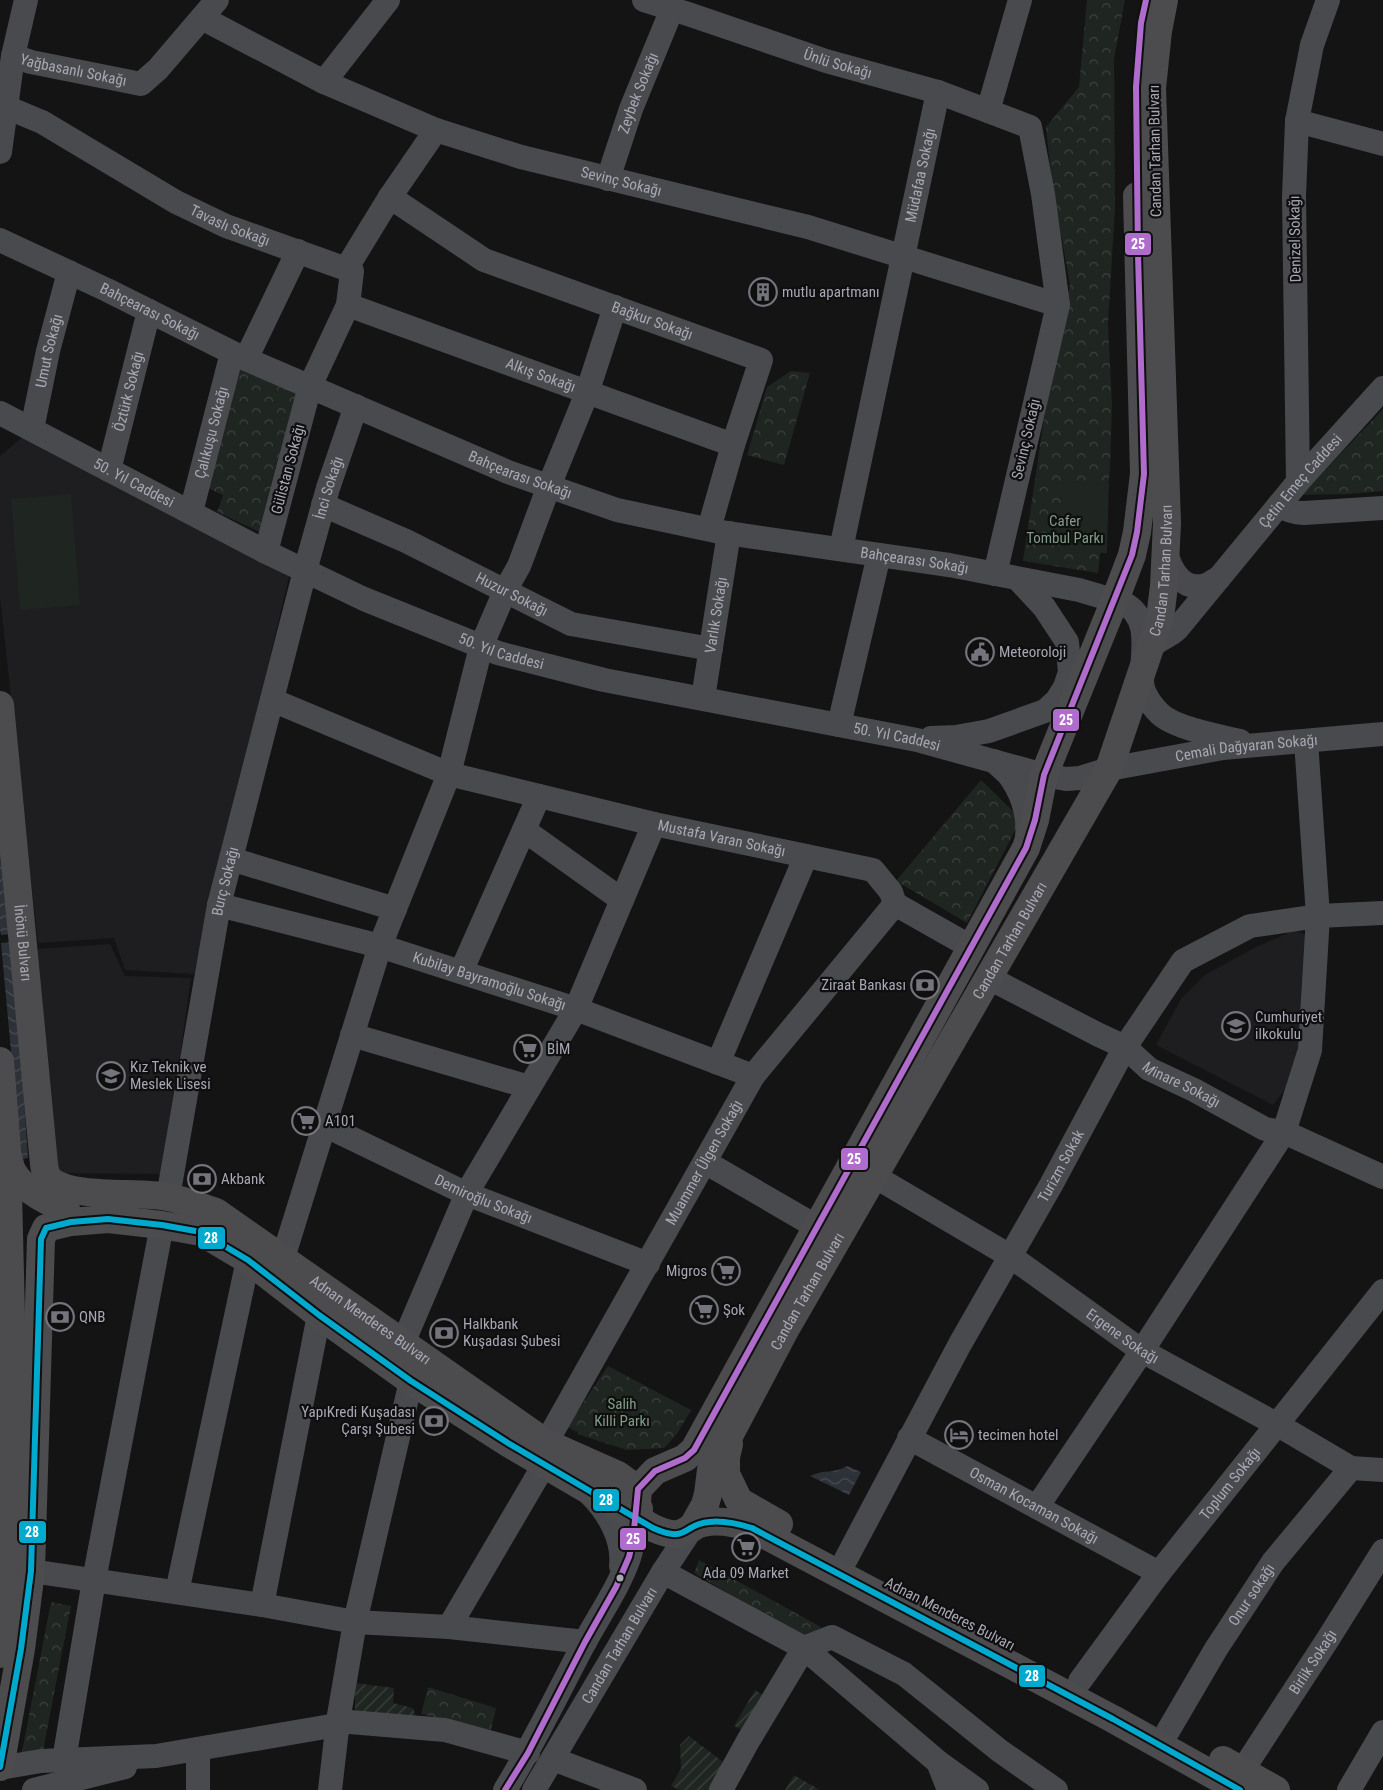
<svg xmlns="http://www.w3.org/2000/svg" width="1383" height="1790" viewBox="0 0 1383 1790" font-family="'Roboto Condensed',sans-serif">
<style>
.built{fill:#1e1e20}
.park{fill:url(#park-crowns)}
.garden{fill:url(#garden-furrows)}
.pitch{fill:#1f2520}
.water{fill:url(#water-waves)}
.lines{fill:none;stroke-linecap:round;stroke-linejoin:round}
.minor{stroke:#494a4d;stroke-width:24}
.major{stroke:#4c4c4f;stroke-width:28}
.bus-1-casing{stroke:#0f0f10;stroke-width:10}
.bus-2-casing{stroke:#0f0f10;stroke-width:10}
.bus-1{stroke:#00a9ce;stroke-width:6}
.bus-2{stroke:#b06ccc;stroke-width:6}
.bus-dot{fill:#a7a8b4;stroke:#0f0f10;stroke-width:2}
.labels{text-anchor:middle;stroke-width:4.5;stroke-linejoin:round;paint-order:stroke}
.street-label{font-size:15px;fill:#a7a8b4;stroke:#0f0f10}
.poi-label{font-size:15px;fill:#a7a8b4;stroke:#0f0f10;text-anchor:start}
.park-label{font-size:15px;fill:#819d88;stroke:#0f0f10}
.line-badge{stroke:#0f0f10;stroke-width:2}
.badge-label{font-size:14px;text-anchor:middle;font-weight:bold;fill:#fff}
</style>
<defs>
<pattern id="park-crowns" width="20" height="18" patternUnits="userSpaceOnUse" patternTransform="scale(1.25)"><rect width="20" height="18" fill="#1f2520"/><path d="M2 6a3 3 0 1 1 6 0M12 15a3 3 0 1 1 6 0" fill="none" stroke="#3d423e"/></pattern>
<pattern id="garden-furrows" width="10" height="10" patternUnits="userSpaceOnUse" patternTransform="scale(1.25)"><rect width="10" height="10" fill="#1f2520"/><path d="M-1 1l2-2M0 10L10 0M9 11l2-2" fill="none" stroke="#3d423e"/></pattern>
<pattern id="water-waves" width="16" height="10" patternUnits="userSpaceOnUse" patternTransform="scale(1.25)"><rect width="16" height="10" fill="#2d3138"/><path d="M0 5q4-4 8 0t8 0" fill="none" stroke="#494c52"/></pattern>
</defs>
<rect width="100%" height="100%" fill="#141415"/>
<path class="built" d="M32 429 290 573 194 974 125 970 114 938 38 943 0 597V456Z
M1295 930 1309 937 1304 1048 1290 1083 1273 1105 1156 1045 1181 999 1205 975 1254 948Z
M110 944 125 976 191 978 163 1174 51 1173 37 949Z"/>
<path class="park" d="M1087 0H1125L1114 59 1115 208 1108 324 1112 404 1110 470 1098 573 1023 561 1044 419 1070 285 1052 184 1046 127 1079 87Z
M235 361 305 389 260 532 217 512 223 495 203 486Z
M791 371 810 373 784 465 747 455 767 387Z
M1383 409V491L1349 494 1302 495Z
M981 780 1021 819 967 923 896 881Z
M608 1366 691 1410 677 1434 664 1448 627 1450 577 1434 578 1432 567 1427Z
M699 1560 821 1627 808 1640 694 1573Z
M51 1602 71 1606 41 1761 21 1757Z
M428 1687 496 1708 491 1730 421 1714Z"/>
<path class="garden" d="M355 1683 394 1688 393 1703 413 1708 416 1717 355 1712Z
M755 1690 763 1695 742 1730 734 1726Z
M689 1736 723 1762 712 1790H679L671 1786 681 1769 680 1745Z
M794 1775 820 1790H785Z"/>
<path class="pitch" d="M1062 482 1109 483 1107 553 1059 552Z
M71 494 80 605 20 610 11 499Z"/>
<path class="water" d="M0 799 12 934 1 935 0 929Z
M13 942 28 1158 21 1159 1 943Z
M847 1466 861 1472 849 1495 810 1476C824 1469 835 1474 847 1466Z"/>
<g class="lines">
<g class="minor">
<path id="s1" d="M644 0 688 14 826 61 938 92 1030 127 1043 194 1058 305 995 574"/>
<path id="s2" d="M202 18 324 82 436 130 521 157 808 227 1058 305"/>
<path id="s3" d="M13 56 31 62 141 84 158 69 217 0"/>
<path d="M324 82 388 0"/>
<path id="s4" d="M6 107 42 122 176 202 226 226 352 271 348 305 310 386 266 552"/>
<path d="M988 111 1020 0"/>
<path d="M1297 121 1383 144"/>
<path d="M0 152 13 56 26 0"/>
<path id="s5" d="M608 179 631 109 672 9"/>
<path id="s6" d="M390 197 484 260 761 360 733 445 709 529"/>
<path id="s7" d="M0 240 107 290 241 357 508 472 617 510 720 532 949 565 1079 590 1123 603C1153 618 1141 654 1142 680 1142 693 1151 705 1160 714 1175 728 1218 736 1240 741"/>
<path d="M346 269 390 197 436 130"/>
<path id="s8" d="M348 305 733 445"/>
<path d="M246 359 298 251"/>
<path id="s9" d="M0 413 266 552 364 599 498 653 604 680 917 740 1044 775 1066 779 1080 778 1109 769 1223 748 1383 734"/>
<path id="s10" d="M32 429 48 351 69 272"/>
<path id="s11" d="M109 470 149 311"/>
<path d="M1298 482 1294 196 1297 121 1312 45 1328 0"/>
<path id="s12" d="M323 505 406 541 571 624 711 649"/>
<path d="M1279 505C1287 511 1294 513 1304 513L1383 508"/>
<path id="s13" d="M191 512 232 353"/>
<path id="s14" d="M841 549 938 92"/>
<path d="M1167 556C1172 571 1182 589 1201 586 1207 586 1214 580 1219 578"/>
<path id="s15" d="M1149 650C1156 639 1168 638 1177 629L1298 482 1383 388"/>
<path id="s16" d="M703 698 729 533"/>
<path id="s17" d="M272 700 449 774 654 824 873 870 891 892 895 904 971 947"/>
<path d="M839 725 879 555"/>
<path d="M931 738 956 737 989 731 1045 711 1057 700 1065 687 1070 672 1067 642 1044 607 1018 579"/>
<path d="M994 761C999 766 1005 770 1009 775 1022 793 1029 815 1027 837"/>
<path d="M524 830 622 900"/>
<path d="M231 859 395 909"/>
<path id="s18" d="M219 905 380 946 576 1009 753 1076"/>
<path d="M461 972 539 796"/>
<path id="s19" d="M989 978 1099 1035 1125 1047 1149 1069 1194 1090 1265 1129 1284 1132 1383 1177"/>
<path d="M352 1035 529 1087"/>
<path d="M718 1063 806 856"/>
<path id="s20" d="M324 1125 467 1194 648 1264"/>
<path d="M705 1162 817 1227"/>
<path id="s21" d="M874 1176 1010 1256 1142 1351 1278 1425 1351 1468 1383 1470"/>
<path id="s22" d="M168 1197 219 905 305 571 328 488 356 406"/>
<path d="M283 1258 380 946 449 774 481 647 505 591 519 566 549 486 587 393 615 307"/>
<path d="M403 1343 468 1191 576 1009 654 824"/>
<path id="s23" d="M909 1438 1159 1573"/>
<path id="s24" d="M546 1443 753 1076 895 904"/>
<path d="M590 1494C608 1512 624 1539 621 1566"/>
<path d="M1037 1507 1142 1351 1284 1132 1310 1050 1318 916 1306 741"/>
<path id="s25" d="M846 1559 960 1344 1051 1185 1125 1047 1183 961 1250 926 1318 916 1383 913"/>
<path d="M31 1571 262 1605 355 1622 449 1627 585 1642"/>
<path d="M663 1572 804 1648 938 1762 949 1790"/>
<path d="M177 1592 248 1260"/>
<path d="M262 1605 319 1315"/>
<path d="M449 1627 544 1465"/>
<path id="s26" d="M1080 1681 1159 1573 1383 1291"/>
<path id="s27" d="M1168 1731 1216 1649 1273 1562 1351 1468"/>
<path d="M198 1749V1790"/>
<path d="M553 1759 635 1790"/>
<path d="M64 1760 94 1580 162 1225"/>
<path d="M938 1762 977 1790"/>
<path d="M0 1768 41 1761 156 1756 331 1726 338 1721 445 1730 528 1753"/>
<path id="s28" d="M1242 1771 1328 1639 1383 1551"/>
<path d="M34 1790 125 1767"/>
<path d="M330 1790 338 1721 355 1622 411 1381"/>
<path d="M505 1790C532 1746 555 1699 579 1653 595 1621 617 1592 629 1558 635 1541 635 1520 637 1502"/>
<path id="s29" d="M534 1790 663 1572 692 1528"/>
<path d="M721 1790 748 1741 804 1648 832 1637 904 1674 1000 1751 1056 1790"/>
<path d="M1349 1790 1383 1732"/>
</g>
<g class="major">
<path id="s30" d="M0 705 44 1164C45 1170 45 1176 51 1181 76 1199 137 1191 168 1197 184 1200 200 1207 216 1212L546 1443 618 1475 629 1483 639 1509"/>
<path d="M0 1061 7 1150 11 1316 13 1499 8 1615 0 1654"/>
<path d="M8 1157C10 1162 10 1168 13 1172 23 1190 48 1202 66 1209"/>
<path d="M729 1444 726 1457V1474L739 1501 779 1524"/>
<path d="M637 1502 638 1489 655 1471 685 1458 694 1450 1026 848 1035 820 1044 775 1115 600 1132 555 1137 532 1144 474 1137 196"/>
<path id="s31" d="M692 1528 705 1505 708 1494 711 1470 785 1330 1109 769 1160 618 1164 586 1167 523 1152 88 1158 31 1164 0"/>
<path d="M1223 1760 1276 1790"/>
<path d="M0 1767 21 1649 31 1571 41 1239 46 1228 71 1222 108 1219 162 1225 201 1232 248 1260 319 1315 411 1381 508 1443 653 1528C689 1544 682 1524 709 1522 723 1520 739 1524 752 1528L1113 1719 1240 1790"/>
</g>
<defs>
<path id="bus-1" d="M0 1767 21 1649 31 1571 41 1239 46 1228 71 1222 108 1219 162 1225 201 1232 248 1260 319 1315 411 1381 508 1443 653 1528C689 1544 682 1524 709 1522 723 1520 739 1524 752 1528L1113 1719 1240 1790"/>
<path id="bus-2" d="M505 1790 528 1753 585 1642 616 1587 629 1557 633 1540 638 1489 655 1471 685 1458 694 1450 1026 848 1035 820 1044 775 1132 555 1137 532 1144 474 1138 254 1136 87 1141 23 1146 0"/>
</defs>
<use href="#bus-1" class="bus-1-casing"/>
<use href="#bus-2" class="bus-2-casing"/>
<use href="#bus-1" class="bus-1"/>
<use href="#bus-2" class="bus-2"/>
</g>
<defs>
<symbol id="building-ring" viewBox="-11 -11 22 22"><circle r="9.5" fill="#0f0f10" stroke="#74747c" stroke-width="1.5"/><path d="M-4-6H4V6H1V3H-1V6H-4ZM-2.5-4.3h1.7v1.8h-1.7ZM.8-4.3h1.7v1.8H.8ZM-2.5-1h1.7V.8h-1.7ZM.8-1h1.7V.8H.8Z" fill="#74747c"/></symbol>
<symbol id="civic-ring" viewBox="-11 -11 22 22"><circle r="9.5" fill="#0f0f10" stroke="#74747c" stroke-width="1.5"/><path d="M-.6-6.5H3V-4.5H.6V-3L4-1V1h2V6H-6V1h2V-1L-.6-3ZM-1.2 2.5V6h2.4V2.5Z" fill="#74747c"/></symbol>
<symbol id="bank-ring" viewBox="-11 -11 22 22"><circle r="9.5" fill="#0f0f10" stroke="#74747c" stroke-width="1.5"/><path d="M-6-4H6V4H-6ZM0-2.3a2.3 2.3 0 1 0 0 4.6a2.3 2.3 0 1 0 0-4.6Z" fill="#74747c"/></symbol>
<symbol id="school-ring" viewBox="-11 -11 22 22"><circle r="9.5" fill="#0f0f10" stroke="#74747c" stroke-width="1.5"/><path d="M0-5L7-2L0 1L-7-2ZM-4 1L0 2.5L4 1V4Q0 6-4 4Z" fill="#74747c"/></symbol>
<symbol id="supermarket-ring" viewBox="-11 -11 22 22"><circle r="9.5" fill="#0f0f10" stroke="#74747c" stroke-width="1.5"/><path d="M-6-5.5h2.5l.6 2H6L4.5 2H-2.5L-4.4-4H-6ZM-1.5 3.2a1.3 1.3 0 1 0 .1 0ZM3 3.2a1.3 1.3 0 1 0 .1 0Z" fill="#74747c"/></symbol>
<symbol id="hotel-ring" viewBox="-11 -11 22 22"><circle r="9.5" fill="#0f0f10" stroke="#74747c" stroke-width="1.5"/><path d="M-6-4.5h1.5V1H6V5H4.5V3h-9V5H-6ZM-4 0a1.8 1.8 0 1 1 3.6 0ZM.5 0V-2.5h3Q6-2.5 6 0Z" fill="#74747c"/></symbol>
</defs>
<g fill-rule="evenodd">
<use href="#building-ring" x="747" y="276" width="32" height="32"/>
<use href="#civic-ring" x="964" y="636" width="32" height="32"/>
<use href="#bank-ring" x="909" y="969" width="32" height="32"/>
<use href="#school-ring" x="1220" y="1010" width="32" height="32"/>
<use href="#supermarket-ring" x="512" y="1033" width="32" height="32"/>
<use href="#school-ring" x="95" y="1060" width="32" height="32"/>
<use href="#supermarket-ring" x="290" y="1105" width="32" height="32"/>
<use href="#bank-ring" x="186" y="1163" width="32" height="32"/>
<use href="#supermarket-ring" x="710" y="1255" width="32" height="32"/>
<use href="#supermarket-ring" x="688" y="1294" width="32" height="32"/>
<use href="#bank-ring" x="44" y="1301" width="32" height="32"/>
<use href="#bank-ring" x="428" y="1317" width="32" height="32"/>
<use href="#bank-ring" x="418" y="1405" width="32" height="32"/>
<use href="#hotel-ring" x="943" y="1419" width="32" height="32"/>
<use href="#supermarket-ring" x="730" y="1531" width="32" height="32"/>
</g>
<circle class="bus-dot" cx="620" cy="1578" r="4.5"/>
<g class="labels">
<g class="street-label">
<text dy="5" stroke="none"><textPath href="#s1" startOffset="204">Ünlü Sokağı</textPath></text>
<text dy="5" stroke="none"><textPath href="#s3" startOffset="62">Yağbasanlı Sokağı</textPath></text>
<text dy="5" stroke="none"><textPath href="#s5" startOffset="91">Zeybek Sokağı</textPath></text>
<text transform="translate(1155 151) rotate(-91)" y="5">Candan Tarhan Bulvarı</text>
<text dy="5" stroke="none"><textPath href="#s14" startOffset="382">Müdafaa Sokağı</textPath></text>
<text dy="5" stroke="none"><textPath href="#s2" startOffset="452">Sevinç Sokağı</textPath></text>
<text dy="5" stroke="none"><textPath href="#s4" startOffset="254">Tavaslı Sokağı</textPath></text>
<text transform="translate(1295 239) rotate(-91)" y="5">Denizel Sokağı</text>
<text dy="5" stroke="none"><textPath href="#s7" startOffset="166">Bahçearası Sokağı</textPath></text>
<text dy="5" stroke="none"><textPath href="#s6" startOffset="292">Bağkur Sokağı</textPath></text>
<text dy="5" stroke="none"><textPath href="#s10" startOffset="80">Umut Sokağı</textPath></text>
<text dy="5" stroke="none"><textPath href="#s8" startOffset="205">Alkış Sokağı</textPath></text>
<text dy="5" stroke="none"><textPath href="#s11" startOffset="81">Öztürk Sokağı</textPath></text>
<text dy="5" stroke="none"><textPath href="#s13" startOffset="82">Çalıkuşu Sokağı</textPath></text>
<text transform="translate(1026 439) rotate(-77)" y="5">Sevinç Sokağı</text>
<text transform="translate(288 469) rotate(-75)" y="5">Gülistan Sokağı</text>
<text dy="5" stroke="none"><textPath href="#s7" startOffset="571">Bahçearası Sokağı</textPath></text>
<text dy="5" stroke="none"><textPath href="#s15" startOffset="228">Çetin Emeç Caddesi</textPath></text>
<text dy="5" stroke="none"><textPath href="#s9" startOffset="151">50. Yıl Caddesi</textPath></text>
<text dy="5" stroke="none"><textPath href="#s22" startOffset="728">İnci Sokağı</textPath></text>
<text dy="5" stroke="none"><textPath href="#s7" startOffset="976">Bahçearası Sokağı</textPath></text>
<text dy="5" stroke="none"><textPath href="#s31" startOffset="1075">Candan Tarhan Bulvarı</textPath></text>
<text dy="5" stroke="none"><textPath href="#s12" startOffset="209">Huzur Sokağı</textPath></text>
<text dy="5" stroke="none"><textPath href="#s16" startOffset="84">Varlık Sokağı</textPath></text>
<text dy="5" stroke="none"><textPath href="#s9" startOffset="556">50. Yıl Caddesi</textPath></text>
<text dy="5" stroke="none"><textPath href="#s9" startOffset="961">50. Yıl Caddesi</textPath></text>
<text dy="5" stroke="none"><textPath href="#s9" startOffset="1319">Cemali Dağyaran Sokağı</textPath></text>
<text dy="5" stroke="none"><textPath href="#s17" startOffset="472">Mustafa Varan Sokağı</textPath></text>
<text dy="5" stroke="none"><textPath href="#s22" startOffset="321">Burç Sokağı</textPath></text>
<text dy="5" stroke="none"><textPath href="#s31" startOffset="670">Candan Tarhan Bulvarı</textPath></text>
<text dy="5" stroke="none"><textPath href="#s30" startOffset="239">İnönü Bulvarı</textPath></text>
<text dy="5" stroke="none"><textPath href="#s18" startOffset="281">Kubilay Bayramoğlu Sokağı</textPath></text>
<text dy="5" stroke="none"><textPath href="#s19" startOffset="221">Minare Sokağı</textPath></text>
<text dy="5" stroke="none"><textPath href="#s24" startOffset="322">Muammer Ülgen Sokağı</textPath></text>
<text dy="5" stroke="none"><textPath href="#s25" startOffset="448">Turizm Sokak</textPath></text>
<text dy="5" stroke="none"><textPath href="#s20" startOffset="176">Demiroğlu Sokağı</textPath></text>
<text dy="5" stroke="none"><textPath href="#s31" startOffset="265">Candan Tarhan Bulvarı</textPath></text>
<text dy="5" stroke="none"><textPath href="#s30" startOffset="838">Adnan Menderes Bulvarı</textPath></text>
<text dy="5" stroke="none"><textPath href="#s21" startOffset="296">Ergene Sokağı</textPath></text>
<text dy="5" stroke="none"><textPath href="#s26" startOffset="248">Toplum Sokağı</textPath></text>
<text dy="5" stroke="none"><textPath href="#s23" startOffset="142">Osman Kocaman Sokağı</textPath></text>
<text dy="5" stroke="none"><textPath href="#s27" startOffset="160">Onur sokağı</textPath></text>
<text transform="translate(950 1614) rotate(27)" y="5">Adnan Menderes Bulvarı</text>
<text dy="5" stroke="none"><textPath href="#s29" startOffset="168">Candan Tarhan Bulvarı</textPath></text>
<text dy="5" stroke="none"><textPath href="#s28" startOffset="130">Birlik Sokağı</textPath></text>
</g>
<g class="poi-label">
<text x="782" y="297">mutlu apartmanı</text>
<text x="999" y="657">Meteoroloji</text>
<text x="906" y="990" text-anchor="end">Ziraat Bankası</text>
<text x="1255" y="1022">Cumhuriyet<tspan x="1255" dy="17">ilkokulu</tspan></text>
<text x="547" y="1054">BİM</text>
<text x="130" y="1072">Kız Teknik ve<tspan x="130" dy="17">Meslek Lisesi</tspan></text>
<text x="325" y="1126">A101</text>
<text x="221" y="1184">Akbank</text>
<text x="707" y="1276" text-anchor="end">Migros</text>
<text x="723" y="1315">Şok</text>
<text x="79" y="1322">QNB</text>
<text x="463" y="1329">Halkbank<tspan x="463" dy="17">Kuşadası Şubesi</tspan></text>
<text x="415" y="1417" text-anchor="end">YapıKredi Kuşadası<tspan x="415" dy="17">Çarşı Şubesi</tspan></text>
<text x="978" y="1440">tecimen hotel</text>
<text x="746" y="1578" text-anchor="middle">Ada 09 Market</text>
</g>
<g class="park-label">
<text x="1065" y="526">Cafer<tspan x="1065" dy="17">Tombul Parkı</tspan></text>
<text x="622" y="1409">Salih<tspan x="622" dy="17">Killi Parkı</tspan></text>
</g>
</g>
<g class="line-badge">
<rect x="1124" y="232" width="28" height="24" rx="5" fill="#b06ccc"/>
<rect x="1052" y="708" width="28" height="24" rx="5" fill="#b06ccc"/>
<rect x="840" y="1147" width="29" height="24" rx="5" fill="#b06ccc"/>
<rect x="197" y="1226" width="29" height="24" rx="5" fill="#00a9ce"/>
<rect x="592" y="1488" width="28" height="24" rx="5" fill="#00a9ce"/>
<rect x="18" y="1520" width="29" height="24" rx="5" fill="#00a9ce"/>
<rect x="619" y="1527" width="28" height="24" rx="5" fill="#b06ccc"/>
<rect x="1018" y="1664" width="28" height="24" rx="5" fill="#00a9ce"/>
</g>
<g class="badge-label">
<text x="1138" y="249">25</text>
<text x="1066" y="725">25</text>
<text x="854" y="1164">25</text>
<text x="211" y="1243">28</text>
<text x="606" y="1505">28</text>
<text x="32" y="1537">28</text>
<text x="633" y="1544">25</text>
<text x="1032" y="1681">28</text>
</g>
</svg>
